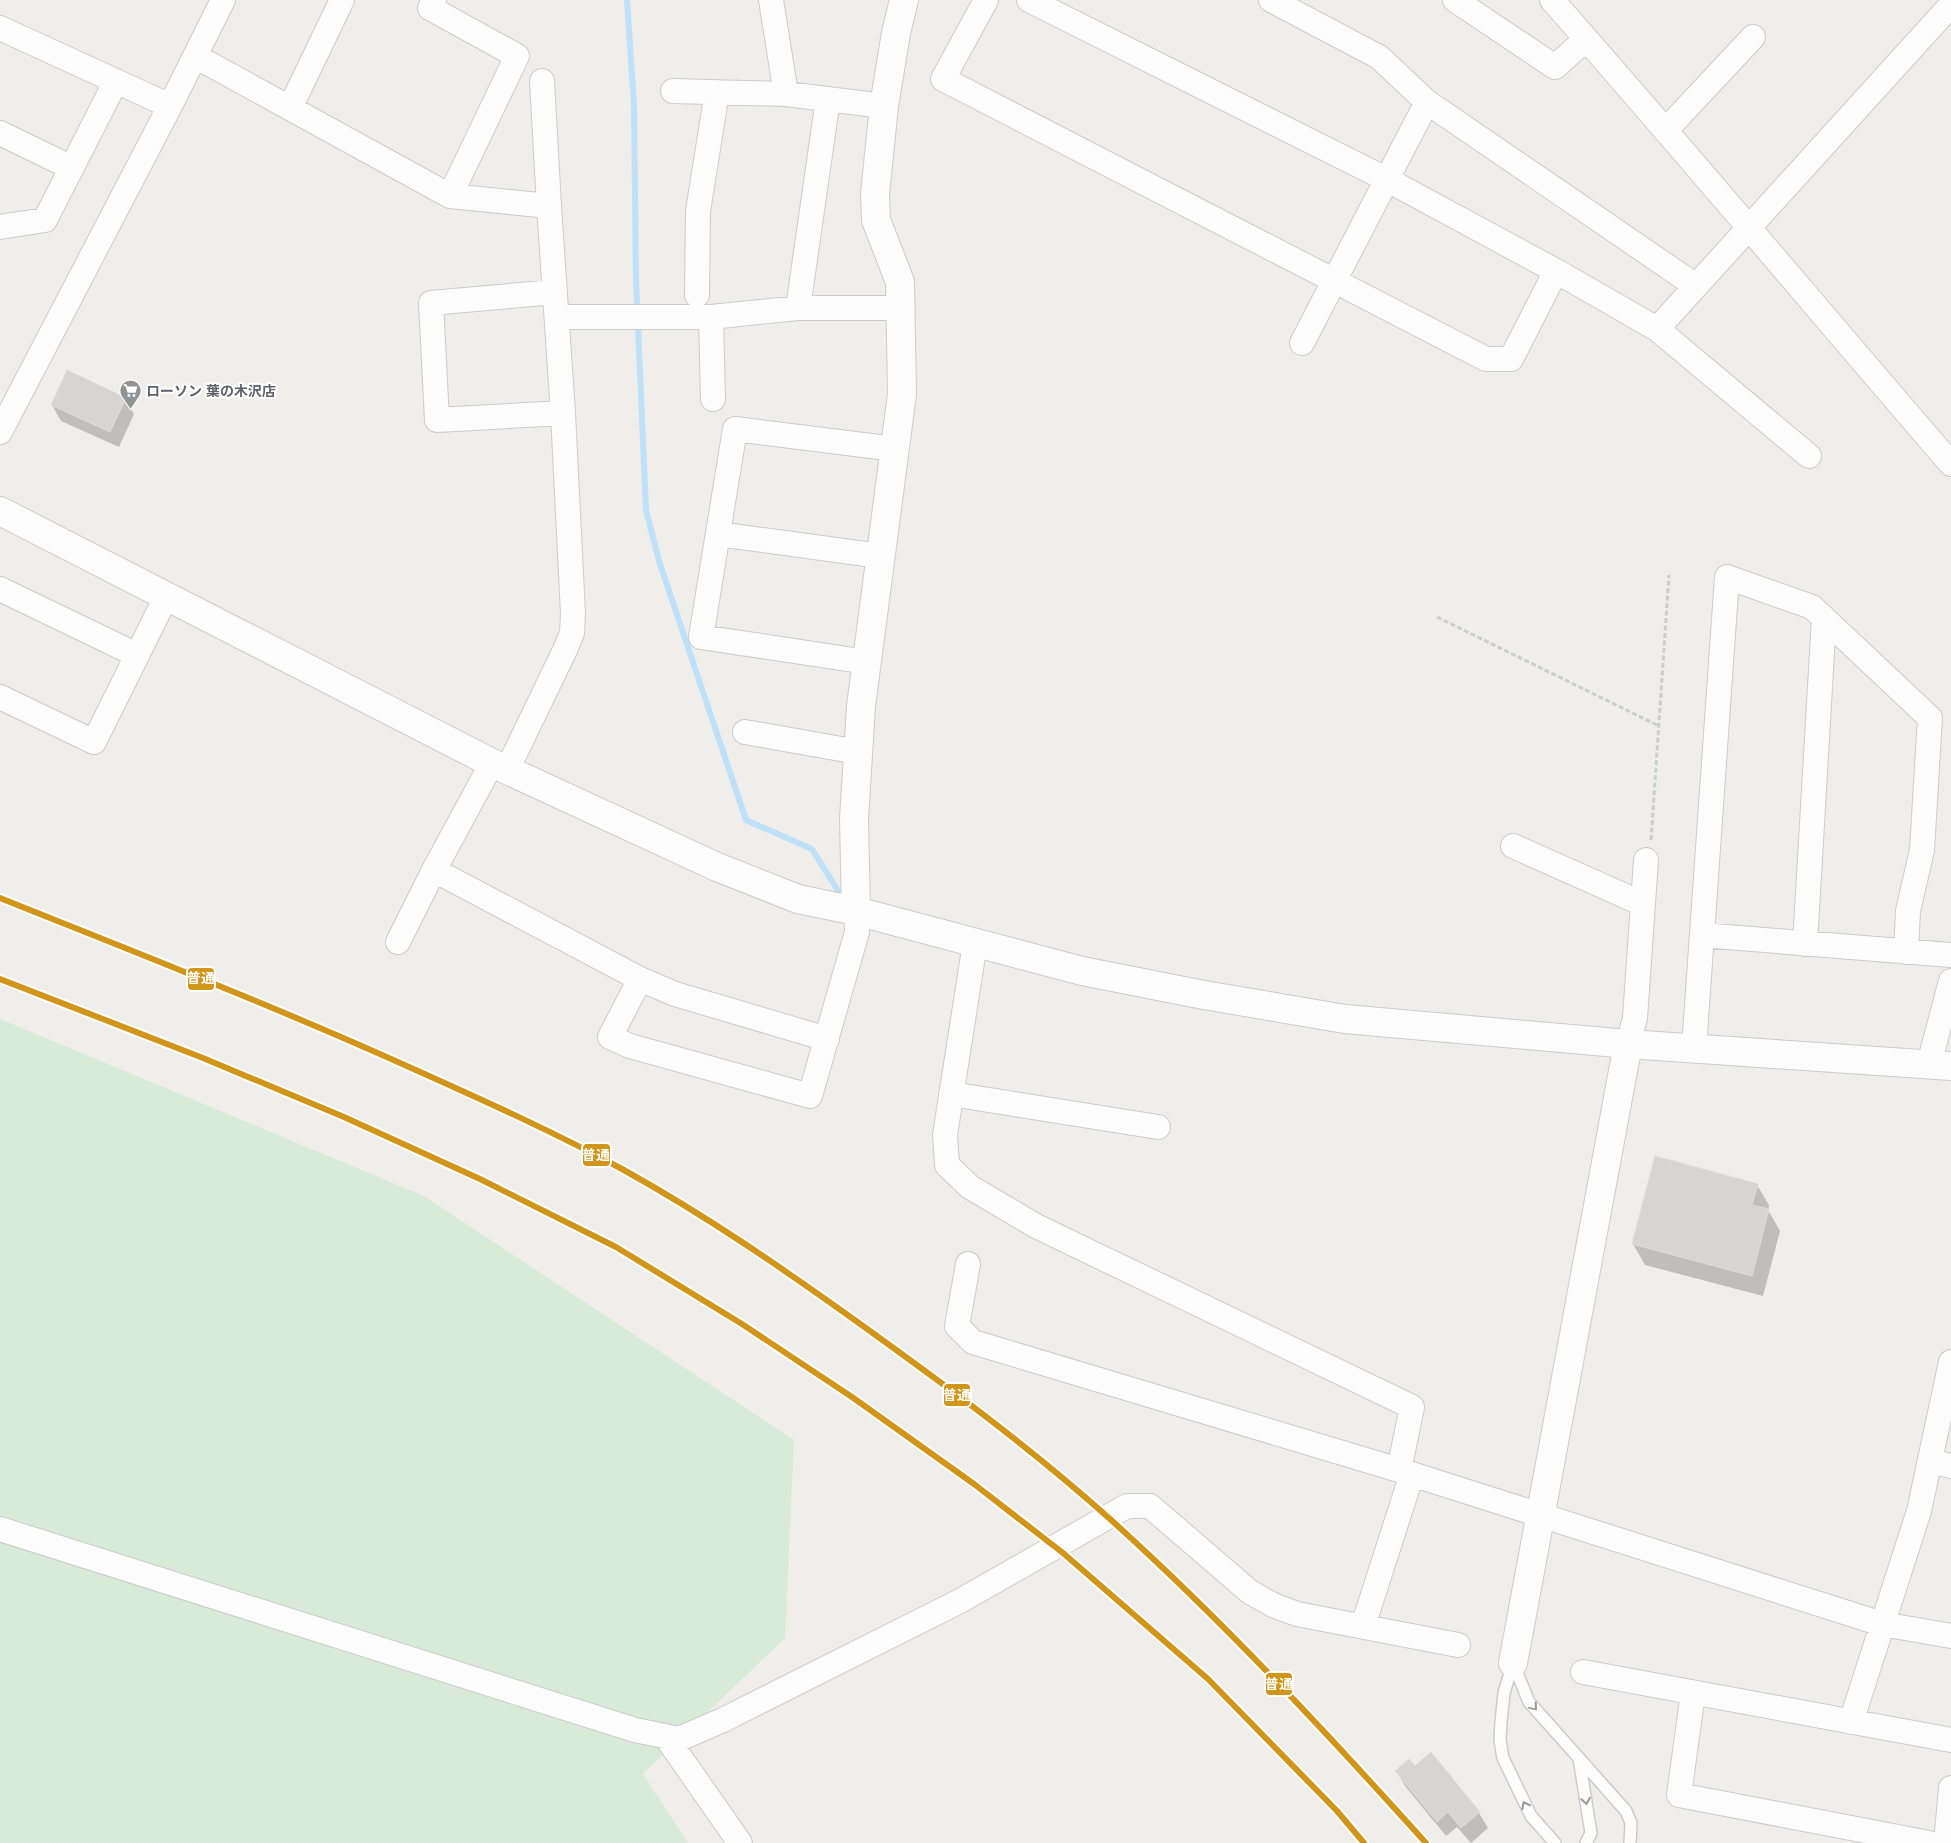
<svg xmlns="http://www.w3.org/2000/svg" width="1951" height="1843" viewBox="0 0 1951 1843" font-family="'Work Sans','Noto Sans JP',sans-serif">
<style>
.green{fill:#d8ebd6}
.shadow{fill:#0003}
.lines{fill:none;stroke-linecap:round;stroke-linejoin:round}
.stream{stroke:#bfe0f9;stroke-width:6}
.building{fill:#d6d5d3;stroke:#deddd9}
.service-casing{stroke:#cbcccc;stroke-width:14}
.minor-casing{stroke:#cbcccc;stroke-width:26}
.tertiary-casing{stroke:#cbcccc;stroke-width:30}
.path{stroke:#cacfcc;stroke-width:3;stroke-dasharray:5 2.5;stroke-linecap:butt}
.service{stroke:#fdfcfc;stroke-width:11}
.minor{stroke:#fdfcfc;stroke-width:24}
.tertiary{stroke:#fdfcfc;stroke-width:28}
.rail-1-casing{stroke:#fff;stroke-width:10}
.rail-1{stroke:#d1951a;stroke-width:6}
.oneway{stroke:#96999c}
.labels{text-anchor:middle;stroke-width:4;stroke-linejoin:round;paint-order:stroke}
.poi-label{font-size:14px;font-weight:bold;fill:#5f6368;stroke:#fff;text-anchor:start}
.line-badge{stroke:#fff;stroke-width:2}
.badge-label{font-size:14px;text-anchor:middle;font-weight:bold;fill:#fff}
</style>
<rect width="100%" height="100%" fill="#efeeea"/>
<path class="green" d="M0 1019 424 1196 794 1440 785 1638 643 1774 688 1843H0Z"/>
<path class="shadow" d="M125 399 134 414 119 447 61 421 52 405Z
M1757 1185 1769 1205 1768 1210 1780 1231 1763 1296 1645 1265 1633 1244Z
M1431 1754 1479 1813 1488 1828 1471 1843 1457 1827 1446 1836 1405 1786 1397 1771 1415 1768Z"/>
<g class="lines">
<path class="stream" d="M627 0 634 105 636 281 646 510 659 561 746 820 812 849 840 894"/>
</g>
<path class="building" d="M67 370 126 398 110 432 51 405Z
M1655 1156 1758 1184 1752 1205 1769 1209 1752 1276 1632 1244Z
M1431 1752 1480 1812 1461 1828 1448 1812 1437 1822 1395 1771 1409 1759 1415 1766Z"/>
<g class="lines">
<defs>
<path id="service" d="M1513 1663 1529 1702 1626 1811 1631 1823 1630 1843
M1513 1663 1504 1693 1501 1722 1500 1740 1503 1758 1531 1816 1555 1843
M1579 1758 1591 1833 1586 1843"/>
<path id="minor" d="M434 0 430 8 517 56 450 196 549 206 563 413 573 614 572 633 565 650 507 770
M771 0 786 94
M986 0 943 79 1486 359H1511L1556 271
M1029 0 1386 179 1556 271 1657 329 1951 5
M1271 0 1379 57 1427 102 1696 286
M1455 0 1555 67 1586 39
M1552 0C1687 153 1818 310 1951 464
M0 28 170 106 223 0
M195 56 450 196
M542 81 549 206
M673 91 786 94 884 106
M290 108 342 0
M1666 130 1753 37
M0 133 72 168
M0 227 45 220 116 81
M554 292 431 303 437 420 563 413
M697 295 698 211 717 92
M798 308 828 99
M557 317H711L798 308H901
M711 317 713 399
M1657 329 1809 456
M1302 343 1427 102
M0 432 170 106
M718 534 880 556
M0 589 137 655
M867 662 701 637 735 429 895 449
M0 697 94 742 166 597
M745 732 858 752
M492 763 434 870 640 979 675 994 827 1039
M1513 846 1643 904
M1702 935 1951 955
M398 942 434 870
M975 943 945 1135 947 1165 970 1187 1036 1226 1412 1407 1399 1470
M1805 944 1824 618
M640 979 610 1037 630 1046 810 1096 857 932 856 911
M1628 1044 1635 1018 1646 860
M1694 1048 1727 577 1812 607 1930 718 1922 850 1908 911 1906 952
M1929 1064 1951 981
M951 1094 1158 1127
M968 1264 957 1326 973 1342 1399 1470 1882 1624 1951 1636
M1931 1461 1951 1466
M0 1529 635 1730 679 1739 723 1720 960 1601 1127 1506H1150L1250 1592 1273 1605 1297 1614 1458 1645
M1363 1626 1412 1474
M1583 1672 1951 1740
M1693 1693 1679 1795 1929 1843
M1851 1722 1919 1511 1951 1362
M666 1737 740 1843
M1946 1843 1951 1788"/>
<path id="tertiary" d="M0 511 492 763 717 867 798 899 856 911 1082 971 1204 995 1345 1019 1628 1044 1951 1066
M856 911 854 819 861 706 902 394 900 282 876 220 875 194 884 106 896 33 904 0
M1513 1663 1628 1044"/>
</defs>
<use href="#service" class="service-casing"/>
<use href="#minor" class="minor-casing"/>
<use href="#tertiary" class="tertiary-casing"/>
<path class="path" d="M1437 617 1659 726
M1651 840 1669 575"/>
<use href="#service" class="service"/>
<use href="#minor" class="minor"/>
<use href="#tertiary" class="tertiary"/>
<defs>
<path id="rail-1" d="M0 898C140 954 281 1009 418 1071 487 1102 556 1133 622 1169 707 1216 785 1270 863 1326 948 1387 1032 1449 1110 1519 1222 1620 1325 1731 1426 1843
M0 979 203 1058 344 1117 480 1179 616 1247 742 1324 852 1397 974 1484 1063 1553 1208 1679 1337 1811 1364 1843"/>
</defs>
<use href="#rail-1" class="rail-1-casing"/>
<use href="#rail-1" class="rail-1"/>
</g>
<defs><path id="oneway-chevron" d="M-2-3.5L2.5 0L-2 3.5" fill="none" stroke-width="1.6" stroke-linecap="round" stroke-linejoin="round" transform="scale(1.25)"/></defs>
<g class="oneway">
<use href="#oneway-chevron" transform="translate(1534 1707) rotate(50)"/>
<use href="#oneway-chevron" transform="translate(1586 1801) rotate(81)"/>
<use href="#oneway-chevron" transform="translate(1525 1805) rotate(-117)"/>
</g>
<defs>
<symbol id="supermarket-pin" viewBox="-11 -11 22 30"><path d="M0 17L-7.5 6A9.5 9.5 0 1 1 7.5 6Z" fill="#919496" stroke="#fff"/><path d="M-6-5.5h2.5l.6 2H6L4.5 2H-2.5L-4.4-4H-6ZM-1.5 3.2a1.3 1.3 0 1 0 .1 0ZM3 3.2a1.3 1.3 0 1 0 .1 0Z" fill="#fff"/></symbol>
</defs>
<g fill-rule="evenodd">
<use href="#supermarket-pin" x="118" y="378" width="25" height="34"/>
</g>
<g class="labels">
<g class="poi-label">
<text x="146" y="396">ローソン 葉の木沢店</text>
</g>
</g>
<g class="line-badge">
<rect x="187" y="967" width="28" height="24" rx="5" fill="#d1951a"/>
<rect x="582" y="1143" width="29" height="24" rx="5" fill="#d1951a"/>
<rect x="943" y="1383" width="28" height="24" rx="5" fill="#d1951a"/>
<rect x="1265" y="1672" width="28" height="24" rx="5" fill="#d1951a"/>
</g>
<g class="badge-label">
<text x="201" y="983">普通</text>
<text x="596" y="1160">普通</text>
<text x="957" y="1400">普通</text>
<text x="1279" y="1689">普通</text>
</g>
</svg>
